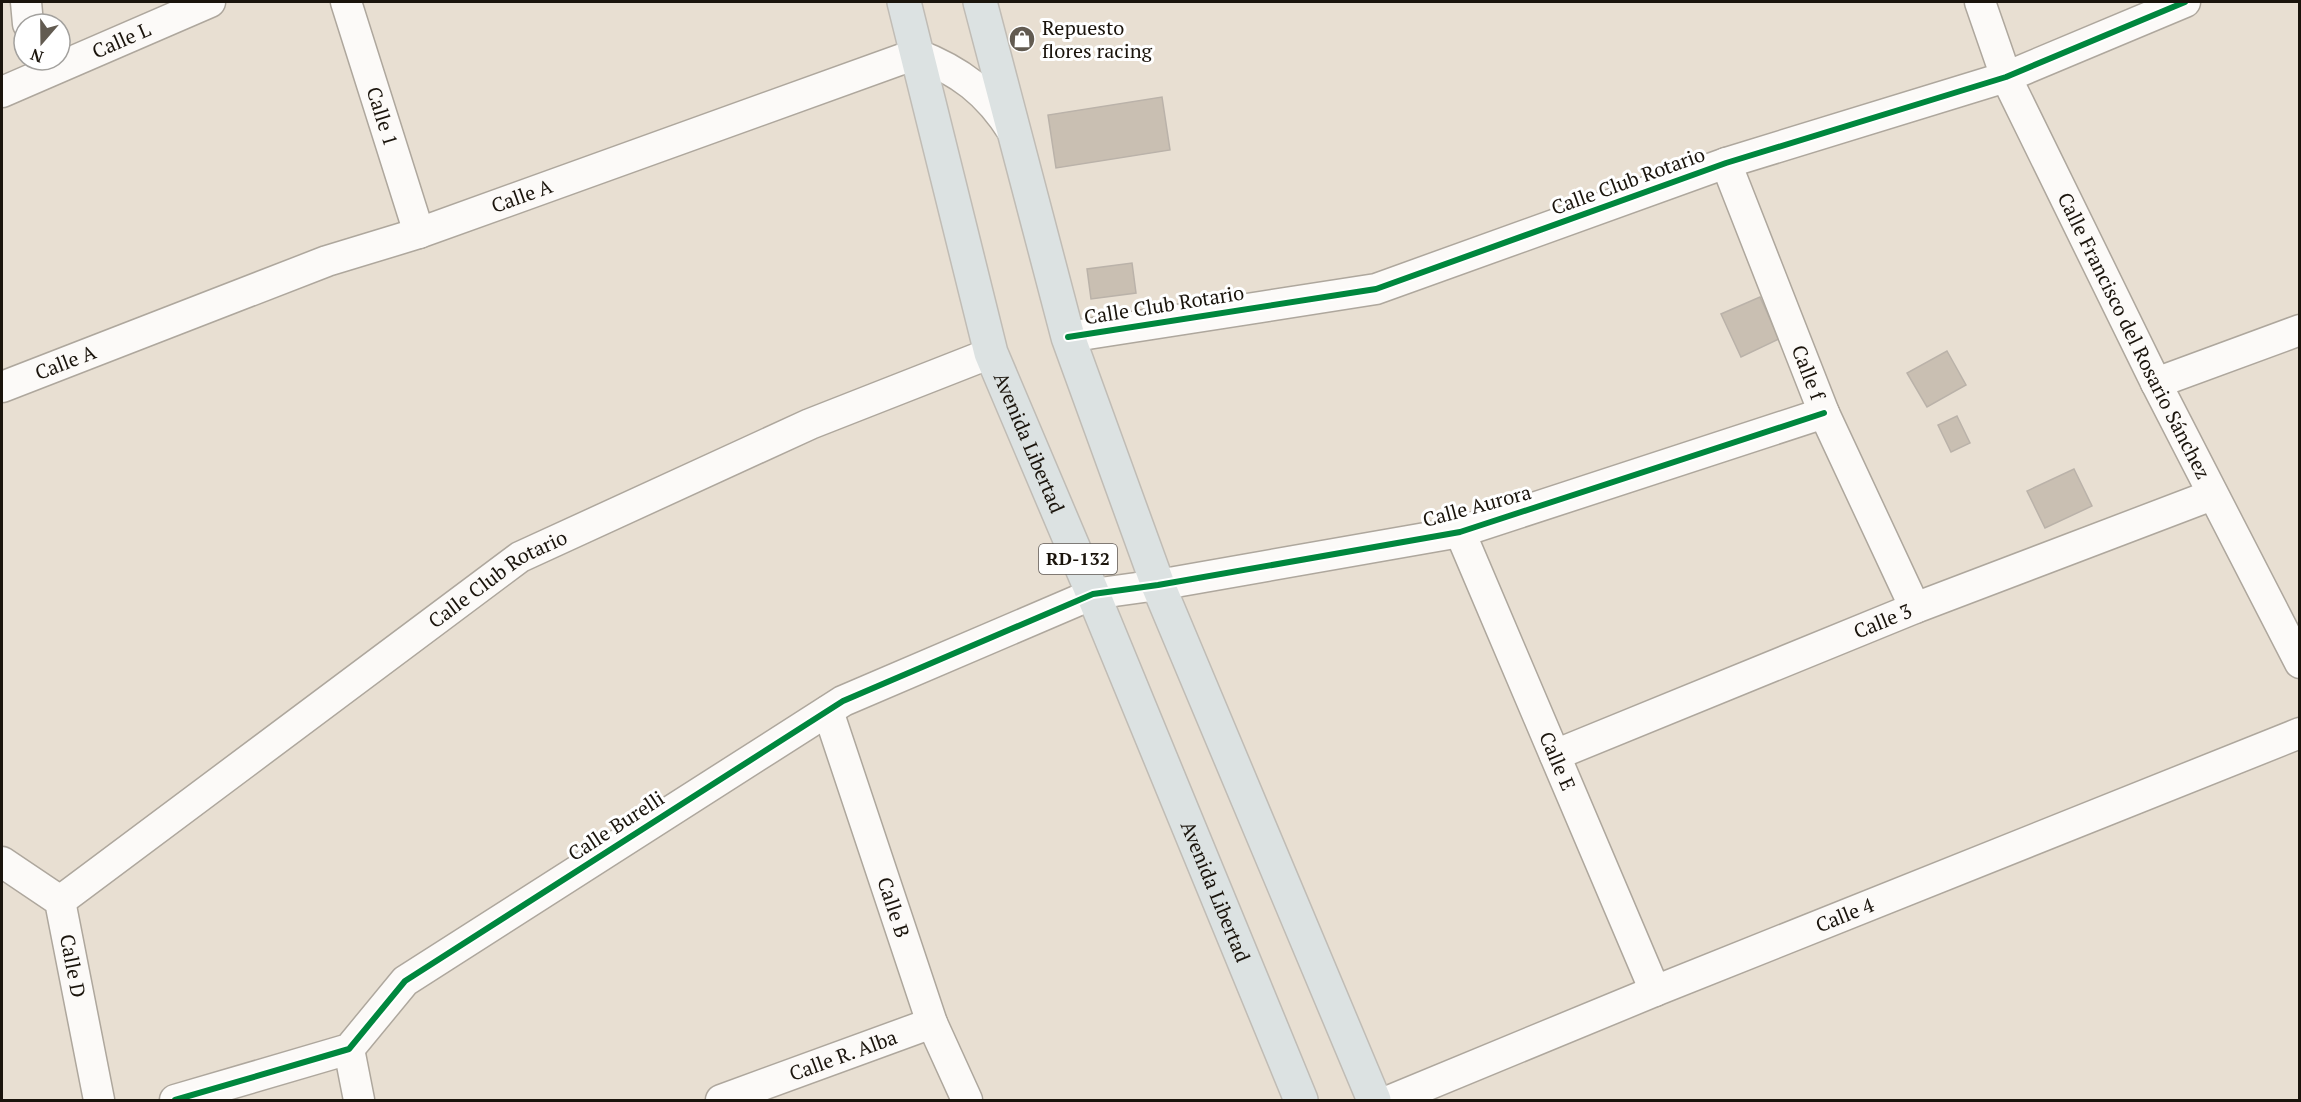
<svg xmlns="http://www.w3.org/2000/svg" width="2301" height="1102" viewBox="0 0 2301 1102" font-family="'PT Serif',serif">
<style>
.building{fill:#c9bfb2;stroke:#bab2a9;stroke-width:1.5}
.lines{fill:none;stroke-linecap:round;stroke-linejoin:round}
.minor-casing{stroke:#aea79d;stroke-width:33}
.primary-casing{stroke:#c0bcb5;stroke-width:36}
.minor{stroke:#fcfaf8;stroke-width:30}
.primary{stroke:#dce2e2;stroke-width:33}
.cycleway-casing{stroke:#fff;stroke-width:10}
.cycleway{stroke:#00873e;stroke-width:6}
.labels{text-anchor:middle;stroke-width:6;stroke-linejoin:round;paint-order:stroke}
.shield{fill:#fff;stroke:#5f5a55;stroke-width:1.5}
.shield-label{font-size:18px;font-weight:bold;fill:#1a140c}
.poi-label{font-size:20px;fill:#1a140c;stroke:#fff;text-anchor:start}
.street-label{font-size:20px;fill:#1a140c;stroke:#fff}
</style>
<rect width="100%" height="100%" fill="#e8dfd2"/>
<path class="building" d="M1162 97 1170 150 1056 168 1048 115Z
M1132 263 1136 293 1091 299 1087 269Z
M1760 297 1779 339 1741 357 1721 314Z
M1947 351 1966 385 1927 407 1907 373Z
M1957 416 1970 443 1951 452 1938 425Z
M2074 469 2092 506 2045 528 2027 491Z"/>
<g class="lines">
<defs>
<g id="minor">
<path d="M26 2 28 24"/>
<path id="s1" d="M346 2 419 233"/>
<path id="s2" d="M1980 2 2006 77 2156 383 2300 663"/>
<path id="s3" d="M2 92 210 2"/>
<path id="s4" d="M1726 163 1824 413 1915 608"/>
<path d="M1068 337 1376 289 1726 163 2006 77 2185 2"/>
<path d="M2156 383 2300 330"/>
<path id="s5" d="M2 387 327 261 419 233 916 54C960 71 988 92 1013 132"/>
<path id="s6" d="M1460 532 1655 991"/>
<path id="s7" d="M828 711 932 1023 967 1100"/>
<path id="s8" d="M1555 755 1915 608 2212 495"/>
<path id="s9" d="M2 862 60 901 99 1100"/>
<path id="s10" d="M60 901 520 557 810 424 991 353"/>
<path d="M349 1049 359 1100"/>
<path d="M175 1100 349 1049 405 981 843 701 1093 594 1158 585 1460 532 1824 413"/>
<path id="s11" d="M721 1100 932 1023"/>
<path id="s12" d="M1391 1100 1655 991 2300 733"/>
</g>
<g id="primary">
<path id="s13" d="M904 2 991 353 1093 594 1301 1100"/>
<path d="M980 2 1068 337 1158 585 1374 1100"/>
</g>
</defs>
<use href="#minor" class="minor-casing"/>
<use href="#primary" class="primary-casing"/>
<use href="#minor" class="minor"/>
<use href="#primary" class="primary"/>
<defs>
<path id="cycleway" d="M1068 337 1376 289 1726 163 2006 77 2185 2
M175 1100 349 1049 405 981 843 701 1093 594 1158 585 1460 532 1824 413"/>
</defs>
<use href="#cycleway" class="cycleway-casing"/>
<use href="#cycleway" class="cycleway"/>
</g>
<defs>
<symbol id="shop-disc" viewBox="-11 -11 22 22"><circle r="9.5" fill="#625b51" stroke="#fff"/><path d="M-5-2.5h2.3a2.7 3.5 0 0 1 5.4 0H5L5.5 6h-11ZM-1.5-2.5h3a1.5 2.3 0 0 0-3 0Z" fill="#fff"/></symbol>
</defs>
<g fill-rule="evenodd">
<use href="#shop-disc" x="1007" y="24" width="30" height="30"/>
</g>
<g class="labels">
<rect class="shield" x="1039" y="544" width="78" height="30" rx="4.5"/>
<g class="shield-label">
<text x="1078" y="565">RD-132</text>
</g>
<g class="poi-label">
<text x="1042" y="35">Repuesto<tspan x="1042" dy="23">flores racing</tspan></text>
</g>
<g class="street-label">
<text dy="7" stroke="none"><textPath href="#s3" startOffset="130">Calle L</textPath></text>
<text dy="7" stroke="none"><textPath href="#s1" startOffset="120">Calle 1</textPath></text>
<text transform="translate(1628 181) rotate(-20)" y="7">Calle Club Rotario</text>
<text dy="7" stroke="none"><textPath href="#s5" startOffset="554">Calle A</textPath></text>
<text transform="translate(1164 305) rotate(-9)" y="7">Calle Club Rotario</text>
<text dy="7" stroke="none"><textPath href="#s2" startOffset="368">Calle Francisco del Rosario Sánchez</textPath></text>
<text dy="7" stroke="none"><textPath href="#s5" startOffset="68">Calle A</textPath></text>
<text dy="7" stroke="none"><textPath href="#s4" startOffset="225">Calle f</textPath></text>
<text dy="7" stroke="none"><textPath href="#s13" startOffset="459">Avenida Libertad</textPath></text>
<text transform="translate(1477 506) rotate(-15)" y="7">Calle Aurora</text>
<text dy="7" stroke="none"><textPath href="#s10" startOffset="544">Calle Club Rotario</textPath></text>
<text dy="7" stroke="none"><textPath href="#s8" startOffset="354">Calle 3</textPath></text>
<text dy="7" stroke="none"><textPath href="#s6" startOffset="249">Calle E</textPath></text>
<text transform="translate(616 826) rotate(-33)" y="7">Calle Burelli</text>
<text dy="7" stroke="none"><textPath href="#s13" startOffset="945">Avenida Libertad</textPath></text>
<text dy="7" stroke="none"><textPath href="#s7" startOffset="207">Calle B</textPath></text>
<text dy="7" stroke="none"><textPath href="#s12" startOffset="490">Calle 4</textPath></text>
<text dy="7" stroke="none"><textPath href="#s9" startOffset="136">Calle D</textPath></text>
<text dy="7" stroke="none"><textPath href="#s11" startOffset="130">Calle R. Alba</textPath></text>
</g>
</g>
<rect width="2301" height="1102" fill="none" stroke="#1a140c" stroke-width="6"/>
<g transform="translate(42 42) rotate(200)"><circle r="28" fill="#ffffff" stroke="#a3a19e" stroke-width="1.5"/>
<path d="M0-4.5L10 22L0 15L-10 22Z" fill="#625b51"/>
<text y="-9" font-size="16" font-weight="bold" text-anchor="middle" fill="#1a140c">N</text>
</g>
</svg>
